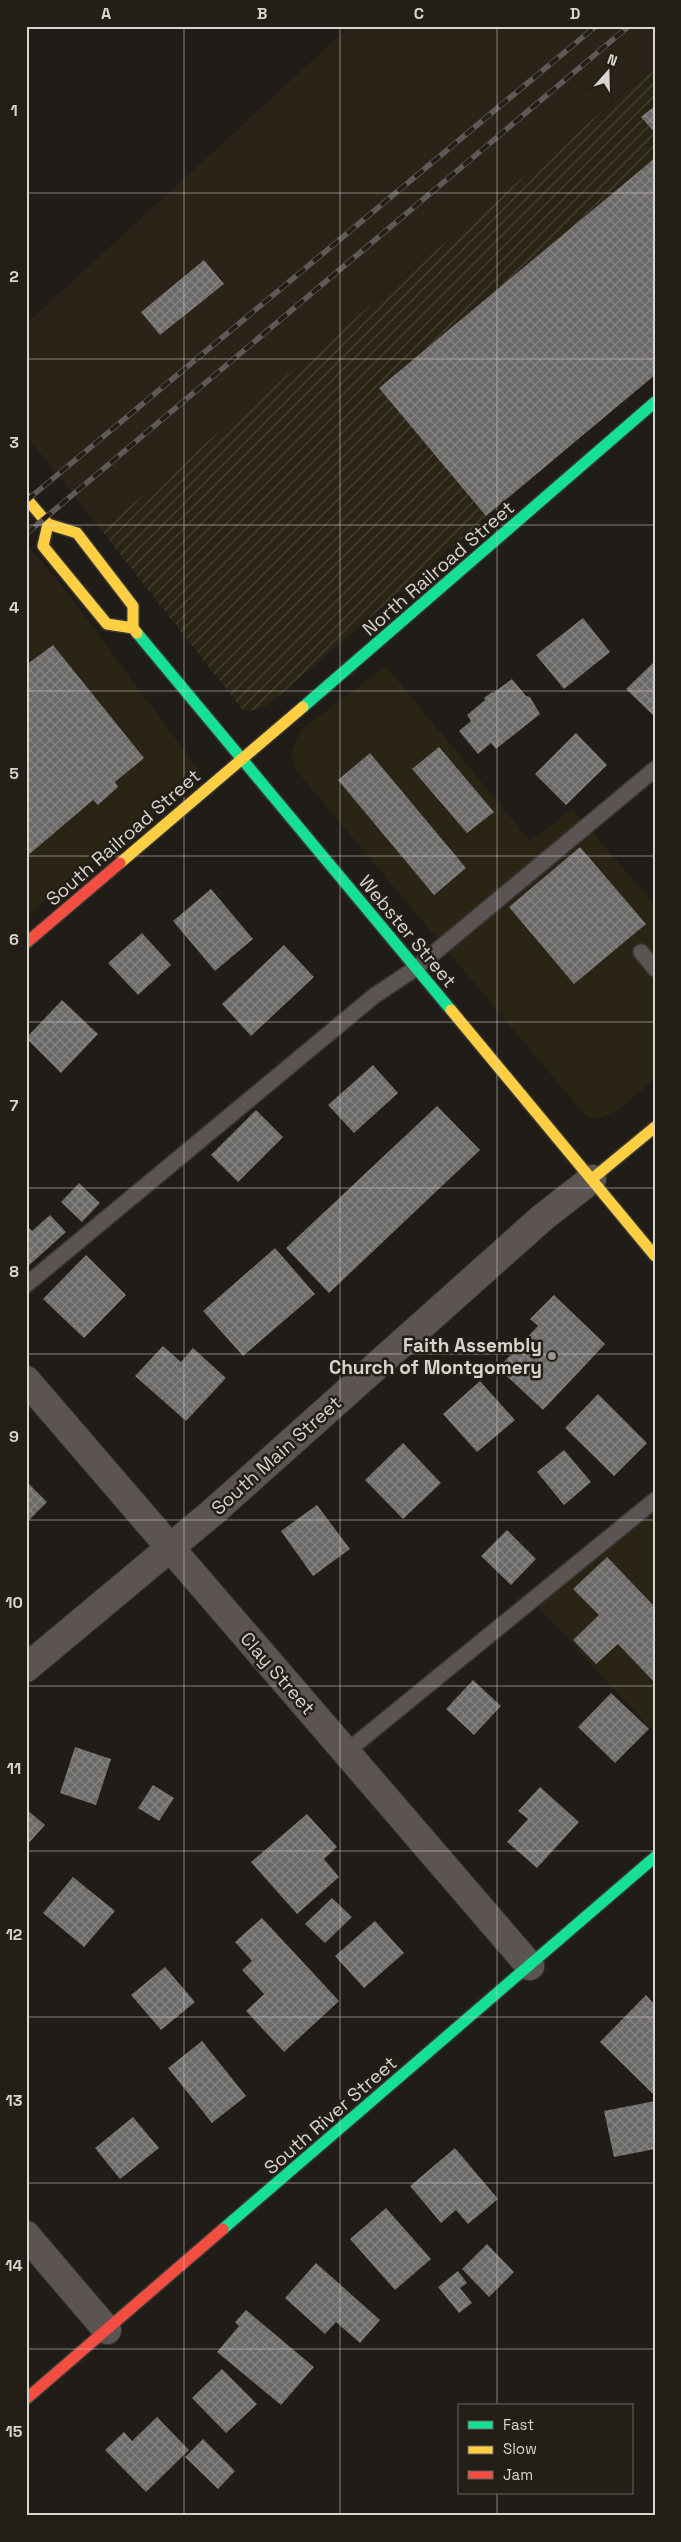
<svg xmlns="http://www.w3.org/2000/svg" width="681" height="2542" viewBox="0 0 681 2542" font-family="'Space Grotesk',sans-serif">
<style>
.commercial{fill:#2a2415}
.industrial{fill:url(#industrial-furrows)}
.built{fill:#2b2317}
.building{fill:url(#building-cross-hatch)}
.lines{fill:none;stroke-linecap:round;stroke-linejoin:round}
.lane-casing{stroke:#393733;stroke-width:18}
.street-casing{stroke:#393733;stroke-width:30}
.fast-casing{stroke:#393733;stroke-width:14}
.slow-casing{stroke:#393733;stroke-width:14}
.jam-casing{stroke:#393733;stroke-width:14}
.lane{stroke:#5b5453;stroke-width:15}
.street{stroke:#5b5453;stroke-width:28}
.fast{stroke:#16e098;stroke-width:11}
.slow{stroke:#ffcf43;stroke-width:11}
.jam{stroke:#f24e42;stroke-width:11}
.rail-casing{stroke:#5f5a59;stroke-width:5.5}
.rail{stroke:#231e16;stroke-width:4;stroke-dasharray:11;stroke-linecap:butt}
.grid{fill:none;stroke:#d8d4cf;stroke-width:1;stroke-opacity:0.55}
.poi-dot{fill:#98948f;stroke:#231e16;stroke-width:2}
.labels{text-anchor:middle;stroke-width:5;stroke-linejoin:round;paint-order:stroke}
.street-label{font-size:19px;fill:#d8d4cf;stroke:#231e16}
.poi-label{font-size:19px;font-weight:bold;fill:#d8d4cf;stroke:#231e16;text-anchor:end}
.neatline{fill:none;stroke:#d8d4cf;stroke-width:2}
.grid-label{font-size:16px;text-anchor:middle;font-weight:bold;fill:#d8d4cf}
</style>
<defs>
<pattern id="industrial-furrows" width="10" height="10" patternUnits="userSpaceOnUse" patternTransform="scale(1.25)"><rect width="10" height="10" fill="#2a2415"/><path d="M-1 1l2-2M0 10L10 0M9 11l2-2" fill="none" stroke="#484336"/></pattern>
<pattern id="building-cross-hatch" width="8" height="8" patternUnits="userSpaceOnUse" patternTransform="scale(1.25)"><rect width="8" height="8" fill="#6c6969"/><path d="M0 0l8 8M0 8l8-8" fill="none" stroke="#878484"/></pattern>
</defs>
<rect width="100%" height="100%" fill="#201d19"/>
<path class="commercial" d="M60 583 201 773 26 916V611Z
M386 666 530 841 572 809 655 905V1079L615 1112 596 1119 585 1115 295 769 292 752 301 730Z
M655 1495V1733L530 1598Z"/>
<path class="industrial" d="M655 67V373L268 705 251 711 242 709 101 530Z"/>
<path class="built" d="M350 26H655V67L101 530 26 435V324Z
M26 544 60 583 26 611Z"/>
<path class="building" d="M655 106V133L641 117Z
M655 158V375L486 516 379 388Z
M204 260 224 284 160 335 141 312Z
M583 618 610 652 564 689 536 655Z
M53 645 144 758 115 782 118 787 98 805 93 800 26 857V665Z
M655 661V717L626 689Z
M512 679 526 696 530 697 540 714 496 749 491 743 478 754 459 731 471 721 467 715 485 700 484 698 492 692 493 693Z
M576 733 607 765 566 805 535 774Z
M439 747 494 812 467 833 412 769Z
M370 753 466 868 434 895 338 780Z
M580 847 646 924 574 984 509 907Z
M211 889 253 939 215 971 173 921Z
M142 933 171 965 138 995 108 963Z
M284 945 314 977 251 1036 222 1004Z
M62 1000 98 1034 61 1073 26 1038Z
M373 1065 398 1093 354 1133 328 1105Z
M437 1106 480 1150 329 1293 286 1248Z
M256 1110 283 1137 238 1182 211 1155Z
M79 1183 100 1203 82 1222 61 1202Z
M50 1215 66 1232 26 1268V1225L32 1231Z
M275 1248 315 1294 243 1356 203 1311Z
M86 1255 126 1295 84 1338 43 1299Z
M554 1295 605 1344 543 1410 498 1368 538 1326 530 1319Z
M163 1346 181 1362 193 1348 226 1378 186 1421 135 1376Z
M480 1381 515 1420 477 1452 443 1414Z
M598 1394 647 1443 614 1476 565 1428Z
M403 1443 441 1483 403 1519 365 1480Z
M564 1450 591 1482 564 1505 537 1472Z
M26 1481 47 1502 26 1523Z
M317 1505 350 1549 313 1576 281 1531Z
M507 1530 536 1559 511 1585 481 1556Z
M607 1557 655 1607V1683L618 1644 596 1664 573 1640 599 1615 573 1589Z
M473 1680 501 1706 474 1735 446 1709Z
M611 1693 649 1729 615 1763 578 1727Z
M75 1747 111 1759 96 1805 60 1793Z
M153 1785 174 1798 159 1821 138 1808Z
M540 1787 579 1822 537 1868 507 1842 528 1819 518 1811Z
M26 1809 45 1825 26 1846Z
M307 1814 337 1847 324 1859 339 1877 297 1914 251 1862Z
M73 1877 115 1911 84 1947 43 1913Z
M332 1898 352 1917 325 1943 305 1924Z
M262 1918 339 2001 284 2052 246 2011 264 1994 242 1970 252 1961 235 1942Z
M375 1921 404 1953 364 1988 335 1956Z
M165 1967 195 2002 161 2030 131 1995Z
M646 1995 655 2005V2092L653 2094 600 2042Z
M202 2041 246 2096 212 2123 168 2068Z
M655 2101V2149L614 2157 604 2111Z
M133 2117 159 2148 120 2179 95 2148Z
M455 2148 498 2199 468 2224 456 2210 441 2223 410 2186Z
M386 2208 431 2259 395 2290 350 2239Z
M487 2244 514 2272 489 2297 462 2269Z
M316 2263 380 2320 360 2343 336 2322 325 2334 285 2298Z
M458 2271 467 2283 460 2288 472 2303 459 2313 438 2287Z
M246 2310 314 2367 281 2405 217 2352 239 2326 235 2322Z
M222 2369 257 2404 226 2433 192 2398Z
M157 2417 189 2450 146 2492 105 2450 124 2432 132 2441Z
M203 2439 235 2471 218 2489 185 2457Z"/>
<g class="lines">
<defs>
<path id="lane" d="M641 952 655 969
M26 1285 374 996 416 968 655 769
M346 1752 655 1500"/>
<path id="street" d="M26 1380 530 1966
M26 1668 213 1512 542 1218 592 1179
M26 2235 107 2330"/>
<path id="fast" d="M137 633 451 1010
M303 707 655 402
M223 2229 655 1857"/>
<path id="slow" d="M26 498 48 524 77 533 133 606V628L137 633
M48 524 43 546 107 624 133 628
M120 863 303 707
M451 1010 655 1256
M592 1179 655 1127"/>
<path id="jam" d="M26 943 120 863
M26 2399 223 2229"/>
</defs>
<use href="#lane" class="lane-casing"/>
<use href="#street" class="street-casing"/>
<use href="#fast" class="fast-casing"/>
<use href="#slow" class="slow-casing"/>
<use href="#jam" class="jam-casing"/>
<use href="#lane" class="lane"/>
<use href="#street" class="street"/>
<use href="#fast" class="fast"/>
<use href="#slow" class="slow"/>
<use href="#jam" class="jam"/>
<defs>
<path id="rail" d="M26 501 596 26
M26 534 629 26"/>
</defs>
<use href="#rail" class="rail-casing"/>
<use href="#rail" class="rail"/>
</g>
<path class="grid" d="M184 26V2516M340 26V2516M497 26V2406M26 193H655M26 359H655M26 525H655M26 691H655M26 856H655M26 1022H655M26 1188H655M26 1354H655M26 1520H655M26 1686H655M26 1851H655M26 2017H655M26 2183H655M26 2349H655M497 2493V2516"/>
<circle class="poi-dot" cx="552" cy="1356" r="5"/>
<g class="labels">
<g class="street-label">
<text transform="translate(438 568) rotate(-41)" y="7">North Railroad Street</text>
<text transform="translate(123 837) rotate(-41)" y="7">South Railroad Street</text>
<text transform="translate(408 931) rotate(50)" y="7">Webster Street</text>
<text transform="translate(276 1455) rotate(-42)" y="7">South Main Street</text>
<text transform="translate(278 1673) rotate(49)" y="7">Clay Street</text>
<text transform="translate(330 2115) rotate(-41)" y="7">South River Street</text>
</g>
<g class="poi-label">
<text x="542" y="1352">Faith Assembly<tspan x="542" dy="22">Church of Montgomery</tspan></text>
</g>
</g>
<rect width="681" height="2542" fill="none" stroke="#231e16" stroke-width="55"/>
<rect x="458" y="2404" width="175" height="90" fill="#231e16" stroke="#6b6760"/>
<rect x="468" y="2421" width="25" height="8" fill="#16e098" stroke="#6b6760"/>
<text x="503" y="2430" font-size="15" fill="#d8d4cf">Fast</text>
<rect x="468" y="2446" width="25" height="8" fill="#ffcf43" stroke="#6b6760"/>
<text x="503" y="2454" font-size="15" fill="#d8d4cf">Slow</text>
<rect x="468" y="2471" width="25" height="8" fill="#f24e42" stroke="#6b6760"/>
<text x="503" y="2480" font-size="15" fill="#d8d4cf">Jam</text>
<g transform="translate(608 72) rotate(20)" stroke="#231e16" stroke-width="4" paint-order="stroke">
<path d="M0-4L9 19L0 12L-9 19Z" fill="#d8d4cf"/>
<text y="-8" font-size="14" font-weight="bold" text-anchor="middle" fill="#d8d4cf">N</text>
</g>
<rect x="28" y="28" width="626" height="2486" class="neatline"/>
<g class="grid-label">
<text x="106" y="19">A</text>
<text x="262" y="19">B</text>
<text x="419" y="19">C</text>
<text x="575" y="19">D</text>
<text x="14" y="116">1</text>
<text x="14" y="282">2</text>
<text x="14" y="448">3</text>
<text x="14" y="613">4</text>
<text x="14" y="779">5</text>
<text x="14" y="945">6</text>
<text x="14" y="1111">7</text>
<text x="14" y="1277">8</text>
<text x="14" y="1442">9</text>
<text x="14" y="1608">10</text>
<text x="14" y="1774">11</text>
<text x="14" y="1940">12</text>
<text x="14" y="2106">13</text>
<text x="14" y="2271">14</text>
<text x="14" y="2437">15</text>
</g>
</svg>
